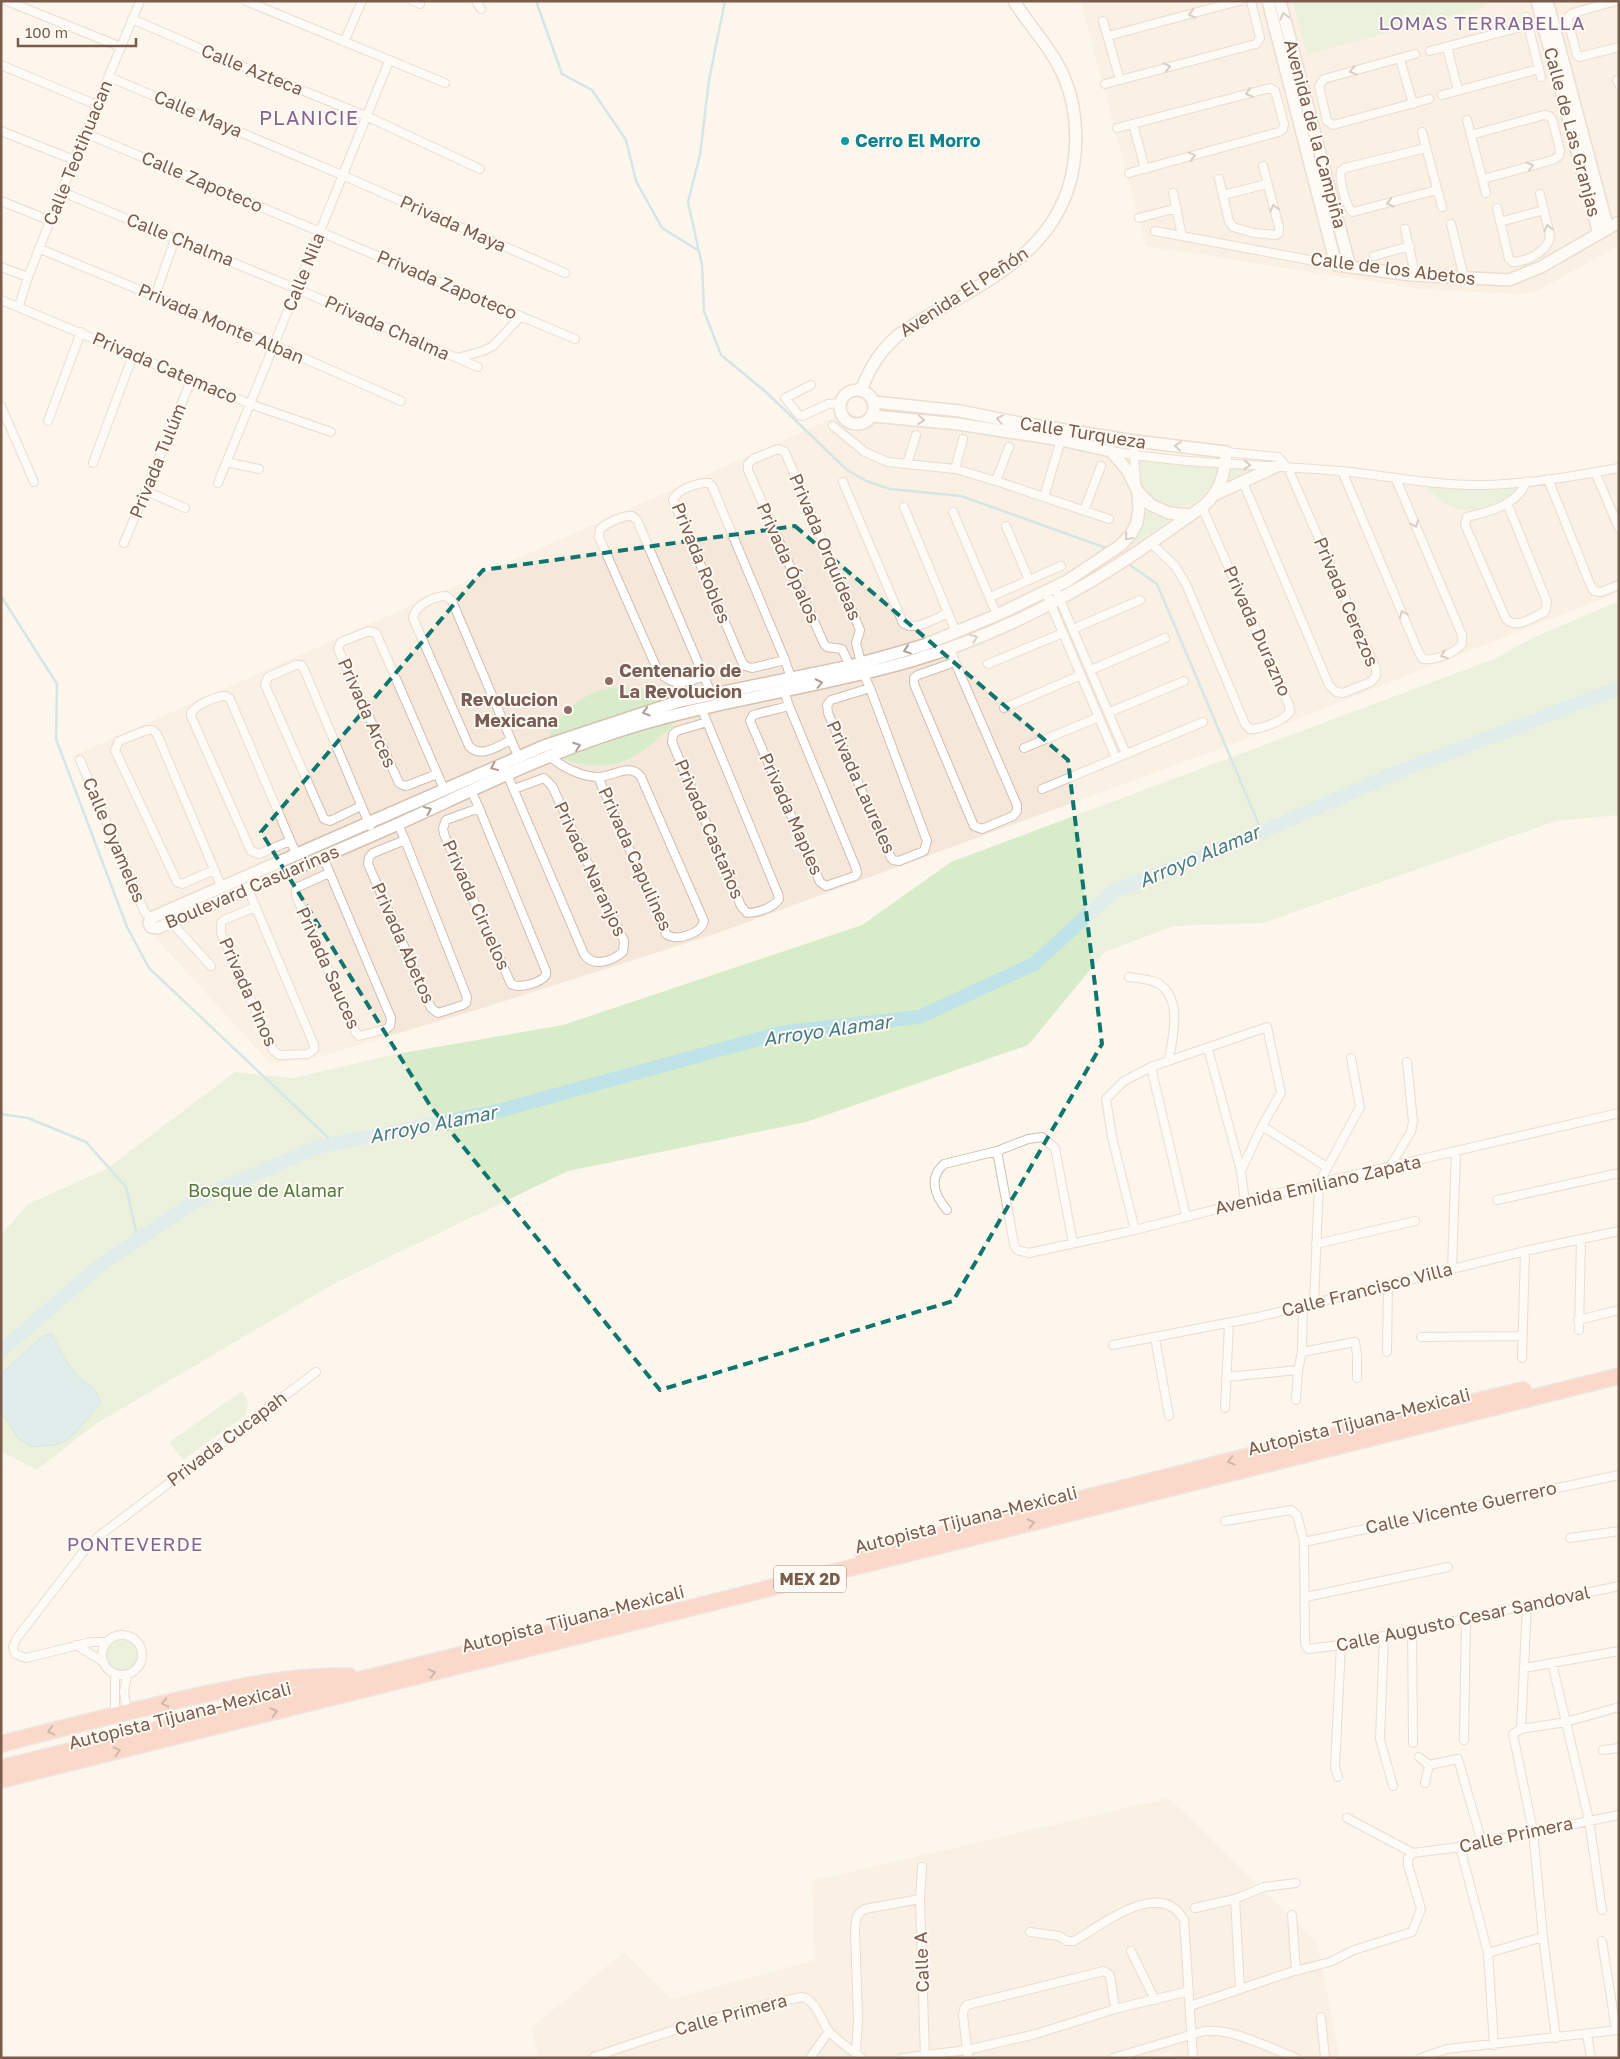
<svg xmlns="http://www.w3.org/2000/svg" width="1620" height="2059" viewBox="0 0 1620 2059" font-family="'Golos Text',sans-serif">
<style>
.residential{fill:#f5e8da}
.green{fill:#d8ecc9}
.water{fill:#bfe3e8;stroke:#a5d3da}
.lines{fill:none;stroke-linecap:round;stroke-linejoin:round}
.stream{stroke:#a5d3da;stroke-width:2.5}
.river{stroke:#bfe3e8;stroke-width:14}
.street-casing{stroke:#d1beb0;stroke-width:10}
.secondary-casing{stroke:#d6c0b0;stroke-width:14}
.highway-casing{stroke:#dad1cd;stroke-width:18}
.street{stroke:#fff;stroke-width:8}
.secondary{stroke:#fff;stroke-width:11}
.highway{stroke:#f7b7a3;stroke-width:15}
.oneway{stroke:#af9d94}
.oneway2{stroke:#936e5e}
.marked{fill:none;stroke:#0f766e;stroke-width:4;stroke-dasharray:10 6;stroke-linejoin:round}
.culture-dot{fill:#0f9aa8;stroke:#fffaf3;stroke-width:2}
.education-dot{fill:#8d6e63;stroke:#fffaf3;stroke-width:2}
.labels{text-anchor:middle;stroke-width:4;stroke-linejoin:round;paint-order:stroke}
.shield{fill:#fffaf3;stroke:#a28b7f;stroke-width:1}
.shield-label{font-size:16px;font-weight:bold;fill:#7a5c4d}
.street-label{font-size:18px;fill:#7a5c4d;stroke:#fffaf3}
.culture-label{font-size:18px;font-weight:bold;fill:#0d838f;stroke:#fffaf3;text-anchor:start}
.education-label{font-size:18px;font-weight:bold;fill:#785e54;stroke:#fffaf3;text-anchor:start}
.park-label{font-size:18px;fill:#537a41;stroke:#fffaf3}
.neighbourhood-label{font-size:19px;letter-spacing:1px;fill:#846695;stroke:#fffaf3}
.water-label{font-size:19px;font-style:italic;fill:#437c86;stroke:#fffaf3}
.quarter-label{font-size:20px;letter-spacing:1px;fill:#846695;stroke:#fffaf3}
</style>
<rect width="100%" height="100%" fill="#fdf6ec"/>
<path class="residential" d="M1079 1H1619V245L1539 290 1528 293 1516 294 1420 289 1146 246 1081 3Z
M840 415 928 421 1024 436 1415 486 1498 487 1619 471V592L1238 742 715 934 486 1007 325 1055 271 1064 140 921 143 914 73 756Z
M1169 1798 1317 1943 1340 2058H1173L1172 2051 1148 2058H539L531 2028 624 1952 672 1999 815 1960 812 1881Z"/>
<path class="green" d="M1293 1H1483L1484 8 1307 54Z
M1138 459 1218 468C1204 527 1130 513 1138 459Z
M1228 468 1256 469 1225 482Z
M1520 484C1509 504 1474 516 1453 507 1442 503 1433 493 1424 486L1498 487Z
M1143 509 1155 516 1170 520 1091 573 1089 571 1128 543Z
M1619 601V815L1556 821 1263 923 1174 926 1105 952 1028 1045 806 1122 568 1171 335 1283 94 1425 37 1470 1 1451V1415L5 1417 18 1438H70L101 1404 95 1390 77 1376 64 1358 43 1336 1 1374V1235L28 1204 106 1169 235 1072 294 1078 391 1055 563 1025 862 925 951 862 1494 659 1534 637Z
M625 687 646 689 664 696 675 722 672 726C635 761 612 776 560 758L550 734C553 718 583 696 598 691 606 688 616 688 625 687Z
M242 1391 248 1401 246 1415 183 1460 169 1442Z
M106 1656a16 16 0 1 1 32 0a16 16 0 1 1-32 0Z"/>
<path class="water" d="M52 1334 64 1358 77 1376 95 1390 101 1404 70 1438 59 1444 32 1447 18 1438 5 1417 1 1415V1374L43 1336Z"/>
<g class="lines">
<path class="stream" d="M536 1 562 74 592 90 626 140 636 181 662 228 699 251
M725 1 709 80 700 155 688 202 702 265 704 311 721 355 766 392 846 469 866 481 890 489 961 496 1109 549
M1127 563 1157 584 1262 832
M1 596 57 684 56 739 127 927 149 968 335 1144
M1 1114 28 1118 86 1142 126 1187 138 1240"/>
<path class="river" d="M1 1351 102 1264 198 1199 318 1147 502 1110 784 1032 919 1017 1034 964 1113 892 1262 832 1393 774 1619 688"/>
<defs>
<path id="street" d="M7 1 121 47
M246 1 445 83
M413 1 420 4
M476 1 481 9
M1616 1 1573 13 1569 16 1568 21 1577 55 1579 57 1619 47
M1526 17 1541 77
M132 19 229 61 366 116 480 169
M1103 21 1120 80
M1108 36 1239 1
M344 42 362 1
M1447 47 1458 90
M1430 51 1528 25
M1415 54 1324 79 1319 86 1327 121 1333 125 1429 99
M1400 59 1413 104
M1 65 97 105
M109 77 342 175 565 273
M1617 80 1619 85
M1105 84 1256 44 1260 38 1251 1
M1442 95 1539 69
M1467 120 1486 193
M1133 124 1145 169
M1117 128 1270 88 1275 91 1284 124 1283 129 1279 132 1129 173
M1 131 74 160
M1422 132 1442 207
M85 133 575 339
M1471 135 1544 115 1549 116 1552 119 1560 150 1559 156 1553 160 1483 179
M1426 148 1345 168 1341 171C1339 179 1346 208 1353 212L1437 190
M1219 179 1229 221 1233 227 1254 233 1276 235 1279 233V227L1263 166
M62 192 297 289 478 367
M1173 193 1182 236
M1223 195 1267 184
M1 201 51 221
M1497 208 1509 259 1513 262C1527 262 1550 250 1550 235L1540 194
M1139 218 1177 208
M1500 222 1544 210
M1451 224 1464 278
M1405 229 1413 265 1412 275
M1155 231 1336 265
M40 249 274 345 401 401
M1374 256 1410 246
M1 267 28 277
M155 296 175 239
M1 300 250 404 331 432
M19 306 28 277 74 160 140 1
M457 358 483 351 493 346 521 316
M811 385 785 398 799 415 802 416 828 404 840 403
M1 406 34 482
M48 421 81 332
M833 426 865 452 888 462 955 469 996 481 1109 519
M1135 441 1134 455 1136 482
M1111 451C1187 465 1264 464 1341 471 1389 476 1436 486 1484 485 1529 484 1575 476 1619 468
M1226 452 1278 457 1288 468 1376 669V676L1371 682 1343 693 1336 692 1329 685 1243 482
M226 462 259 469
M93 463 133 355
M907 464 916 435
M955 469 963 439
M1342 471 1419 653 1423 659C1434 661 1455 653 1462 644V635L1396 479
M1595 472 1619 528
M1548 479 1590 584 1594 591 1601 592 1619 585
M996 481 1009 447
M843 482 903 623C915 632 936 618 948 613
M218 483 389 61
M146 491 185 508
M1044 497 1061 440
M1508 505 1547 602 1545 612C1533 617 1517 630 1506 619L1465 525 1467 517C1491 511 1516 506 1527 481
M904 507 956 632
M1084 511 1101 466
M953 512 997 615
M1006 526 1029 580
M124 543 192 378
M1151 543 1175 566 1186 584 1245 724 1250 729C1262 729 1283 721 1290 712L1289 705 1202 507
M1055 588 1126 754
M1046 593 1116 758
M990 597 1061 566
M1073 629 1140 600
M950 648 955 662 1017 805V811L1013 816 982 829 974 826 914 684V678L918 675 955 662
M785 660 752 668 745 666 742 662 673 500C676 490 698 482 709 483L712 486 785 660 791 678
M988 664 1063 633
M850 666 842 649 827 647 824 644 748 470V464L753 459 778 449 785 452 860 630 856 643 861 663
M1091 670 1165 638
M863 673 870 688 927 841 924 851 899 861 893 860 890 856 828 713 827 705 831 700 870 688
M703 677C684 683 674 688 658 671L599 537 600 529C607 523 622 515 632 516L637 520 708 686 710 695
M784 691 789 706 856 868 857 873 855 876 826 886 820 882 750 721 753 715 789 706
M701 708 707 722 778 894 779 899C773 908 757 913 747 913L741 906 672 742 673 734 677 731 707 722
M1004 708 1081 675
M1110 712 1184 681
M511 740C498 746 481 759 469 746L413 618C415 605 434 596 446 596L452 601 518 756
M1024 748 1099 717
M548 755C560 766 581 777 598 777 613 777 630 762 641 777L704 921C701 934 676 942 666 934L598 777
M80 760 145 913 151 918
M437 774 409 785 405 786 399 783 339 651 338 648 341 642 369 631 376 633 444 789
M507 774 584 954C593 968 612 961 623 952L624 941 552 786 544 778 514 789
M1042 789 1203 722
M471 790 479 808 546 971V975C541 983 519 989 511 984L444 834 443 828 446 820 479 808
M361 806 330 821 324 819 265 685 268 677 296 665H301L304 669 370 826
M398 824 405 840 467 997 466 1003 463 1005 438 1013 431 1008 368 864 369 857 373 853 405 840
M290 841 259 854 251 851 191 716V713C197 704 216 696 226 696L230 699 297 856
M323 857 391 1018 390 1026 386 1029 359 1036 356 1033 296 896V889L298 887 329 873
M214 870 182 884 177 882 115 750 119 741 147 730H153L157 734 222 888
M248 889 314 1045V1049L308 1054 279 1055 273 1050 221 933V923L224 920 255 907
M171 922 211 966
M1129 977C1140 979 1155 979 1163 987 1182 1004 1172 1039 1169 1060
M1208 1049 1241 1171 1245 1202
M1151 1067 1186 1216
M1262 1126 1327 1167
M997 1151 1014 1244 1017 1250 1029 1253 1135 1230 1319 1183 1619 1113
M1389 1168 1411 1132 1413 1122 1407 1062
M1497 1200 1619 1173
M947 1210C935 1196 928 1178 944 1164L997 1151 1028 1139 1042 1137 1055 1148 1073 1243
M1135 1230 1112 1137 1106 1099 1124 1081 1151 1067 1267 1027 1281 1093 1262 1126 1241 1171
M1316 1244 1415 1221
M1452 1270 1456 1152
M1314 1303 1319 1183 1360 1107 1351 1058
M1578 1320 1619 1310
M1579 1330 1581 1239
M1421 1337 1522 1336
M1155 1338 1169 1416
M1113 1345 1258 1317 1525 1251 1619 1231
M1302 1352 1355 1342 1357 1355V1378
M1387 1352 1388 1285
M1522 1358 1525 1251
M1226 1377 1298 1370
M1296 1400 1298 1370 1302 1352 1303 1306
M1225 1408 1229 1323
M1225 1521 1291 1510 1297 1515 1304 1542 1305 1644 1308 1649 1341 1645 1619 1586
M1570 1538 1619 1531
M1304 1542 1619 1475
M1306 1597 1448 1567
M1412 1629 1413 1743
M102 1655a20 20 0 1 1 40 0a20 20 0 1 1-40 0Z
M1384 1636 1380 1739 1393 1786
M107 1642H91L26 1658 15 1654 13 1647 17 1638 83 1552 99 1536 316 1372
M76 1645 102 1661
M1552 1663 1589 1820 1602 1910
M1524 1668 1619 1651
M115 1675V1714
M127 1675 124 1692 127 1711
M1521 1729 1527 1605
M1464 1740 1466 1618
M1603 1750 1619 1748
M1419 1757 1429 1765 1458 1759 1482 1843
M1338 1777 1335 1767 1341 1645
M1425 1783 1429 1765
M1347 1818 1413 1853
M1460 1847 1488 1953 1494 2045
M1413 1853 1460 1847 1619 1815
M922 1867 920 1899 925 2058
M1235 1899 1240 1989
M1195 1908 1235 1899 1264 1887 1296 1883
M1292 1915 1296 1971
M1030 1932 1059 1936 1067 1941H1074C1102 1925 1161 1877 1184 1920L1193 2058
M1602 1941 1616 2030
M1131 1951 1155 2000
M1488 1953 1543 1937
M1190 2006 1291 1972 1330 1962 1354 1950 1412 1932 1421 1909 1408 1865V1858L1413 1853
M1321 2017 1325 2058
M1587 2034 1591 2058
M1556 2038 1543 1937 1533 1831 1513 1734 1521 1729 1566 1722 1619 1707
M856 2053 858 2019 855 1930C856 1920 855 1914 865 1909L920 1899
M594 2057C663 2033 730 2011 802 1997 816 2000 821 2020 828 2030 837 2041 851 2050 862 2058
M810 2058 829 2031
M902 2058 967 2050 1036 2034 1115 2009 1189 1991
M968 2058 963 2015 964 2009 967 2005 1104 1971 1110 1975 1115 2009
M1113 2058 1204 2031C1235 2029 1267 2047 1296 2058
M1421 2058 1447 2049 1619 2030"/>
<path id="secondary" d="M1268 1 1336 265 1412 275 1509 280 1541 267 1619 222
M1280 1 1350 267
M1537 1 1599 234
M1547 1 1608 229
M840 407a17 17 0 1 1 34 0a17 17 0 1 1-34 0Z
M861 390C871 366 878 354 897 336 967 286 1060 262 1074 163 1078 133 1076 105 1064 77 1052 49 1030 27 1014 1
M874 402 960 411 1015 422 1135 441 1226 452C1225 474 1220 493 1202 507 1165 533 1128 560 1088 583 1033 615 972 643 911 661 811 690 706 701 607 735 535 759 467 793 398 824 318 860 237 892 158 928L151 927 149 923 151 918 544 746 680 701 850 666 897 653 924 645 997 615 1067 581 1121 545 1131 534 1137 523 1139 508 1138 492
M873 416 958 424 1061 440 1111 451 1128 471 1138 492 1151 505 1169 513 1190 515
M1216 494 1275 467"/>
<path id="highway" d="M863 1555 1233 1460 1523 1390
M1 1744C62 1728 122 1713 183 1699 238 1687 292 1675 349 1676
M1 1768 635 1612
M1 1780 1619 1376"/>
</defs>
<use href="#street" class="street-casing"/>
<use href="#secondary" class="secondary-casing"/>
<use href="#highway" class="highway-casing"/>
<use href="#street" class="street"/>
<use href="#secondary" class="secondary"/>
<use href="#highway" class="highway"/>
</g>
<defs><path id="oneway-chevron" d="M-2-3.5L2.5 0L-2 3.5" fill="none" stroke-width="1.6" stroke-linecap="round" stroke-linejoin="round" transform="scale(1.25)"/></defs>
<g class="oneway">
<use href="#oneway-chevron" transform="translate(1192 14) rotate(165)"/>
<use href="#oneway-chevron" transform="translate(1284 16) rotate(-105)"/>
<use href="#oneway-chevron" transform="translate(1167 67) rotate(-15)"/>
<use href="#oneway-chevron" transform="translate(1353 71) rotate(165)"/>
<use href="#oneway-chevron" transform="translate(1249 93) rotate(165)"/>
<use href="#oneway-chevron" transform="translate(1192 156) rotate(-15)"/>
<use href="#oneway-chevron" transform="translate(1530 166) rotate(-15)"/>
<use href="#oneway-chevron" transform="translate(1390 203) rotate(164)"/>
<use href="#oneway-chevron" transform="translate(1274 208) rotate(-105)"/>
<use href="#oneway-chevron" transform="translate(1548 228) rotate(-102)"/>
<use href="#oneway-chevron" transform="translate(1000 419) rotate(-169)"/>
<use href="#oneway-chevron" transform="translate(921 420) rotate(6)"/>
<use href="#oneway-chevron" transform="translate(1178 446) rotate(-174)"/>
<use href="#oneway-chevron" transform="translate(1247 465) rotate(4)"/>
<use href="#oneway-chevron" transform="translate(1415 524) rotate(67)"/>
<use href="#oneway-chevron" transform="translate(1128 537) rotate(130)"/>
<use href="#oneway-chevron" transform="translate(1403 614) rotate(-113)"/>
<use href="#oneway-chevron" transform="translate(974 638) rotate(-22)"/>
<use href="#oneway-chevron" transform="translate(907 650) rotate(162)"/>
<use href="#oneway-chevron" transform="translate(1444 655) rotate(159)"/>
<use href="#oneway-chevron" transform="translate(819 683) rotate(-12)"/>
<use href="#oneway-chevron" transform="translate(646 712) rotate(163)"/>
<use href="#oneway-chevron" transform="translate(577 746) rotate(-20)"/>
<use href="#oneway-chevron" transform="translate(494 767) rotate(156)"/>
<use href="#oneway-chevron" transform="translate(428 810) rotate(-25)"/>
</g>
<g class="oneway2">
<use href="#oneway-chevron" transform="translate(1231 1461) rotate(166)"/>
<use href="#oneway-chevron" transform="translate(1031 1523) rotate(-14)"/>
<use href="#oneway-chevron" transform="translate(432 1673) rotate(-14)"/>
<use href="#oneway-chevron" transform="translate(165 1703) rotate(167)"/>
<use href="#oneway-chevron" transform="translate(274 1712) rotate(-14)"/>
<use href="#oneway-chevron" transform="translate(51 1731) rotate(165)"/>
<use href="#oneway-chevron" transform="translate(117 1751) rotate(-14)"/>
</g>
<path d="M0 0H1620V2059H0ZM795 526 1068 760 1102 1044 953 1301 660 1390 431 1107 261 832 483 570Z" fill="#fdf6ec" fill-opacity=".55" fill-rule="evenodd"/>
<path class="marked" d="M795 526 1068 760 1102 1044 953 1301 660 1390 431 1107 261 832 483 570Z"/>
<circle class="culture-dot" cx="845" cy="141" r="5"/>
<g class="education-dot">
<circle cx="609" cy="681" r="5"/>
<circle cx="568" cy="710" r="5"/>
</g>
<g class="labels">
<rect class="shield" x="774" y="1565.5" width="72" height="27" rx="4"/>
<g class="shield-label">
<text x="810" y="1585">MEX 2D</text>
</g>
<g class="street-label">
<text transform="translate(252 70) rotate(22)" y="6">Calle Azteca</text>
<text transform="translate(198 114) rotate(23)" y="6">Calle Maya</text>
<text transform="translate(1572 132) rotate(75)" y="6">Calle de Las Granjas</text>
<text transform="translate(1315 134) rotate(75)" y="6">Avenida de la Campiña</text>
<text transform="translate(78 153) rotate(-68)" y="6">Calle Teotihuacan</text>
<text transform="translate(202 182) rotate(23)" y="6">Calle Zapoteco</text>
<text transform="translate(453 224) rotate(24)" y="6">Privada Maya</text>
<text transform="translate(180 240) rotate(22)" y="6">Calle Chalma</text>
<text transform="translate(1393 269) rotate(7)" y="6">Calle de los Abetos</text>
<text transform="translate(304 272) rotate(-68)" y="6">Calle Nila</text>
<text transform="translate(447 285) rotate(23)" y="6">Privada Zapoteco</text>
<text transform="translate(964 292) rotate(-33)" y="6">Avenida El Peñón</text>
<text transform="translate(221 324) rotate(23)" y="6">Privada Monte Alban</text>
<text transform="translate(387 328) rotate(24)" y="6">Privada Chalma</text>
<text transform="translate(165 368) rotate(23)" y="6">Privada Catemaco</text>
<text transform="translate(1083 433) rotate(9)" y="6">Calle Turqueza</text>
<text transform="translate(158 461) rotate(-68)" y="6">Privada Tulúm</text>
<text transform="translate(825 547) rotate(67)" y="6">Privada Orquídeas</text>
<text transform="translate(701 563) rotate(68)" y="6">Privada Robles</text>
<text transform="translate(788 563) rotate(66)" y="6">Privada Ópalos</text>
<text transform="translate(1346 602) rotate(67)" y="6">Privada Cerezos</text>
<text transform="translate(1257 631) rotate(66)" y="6">Privada Durazno</text>
<text transform="translate(367 713) rotate(66)" y="6">Privada Arces</text>
<text transform="translate(861 787) rotate(66)" y="6">Privada Laureles</text>
<text transform="translate(791 814) rotate(66)" y="6">Privada Maples</text>
<text transform="translate(709 829) rotate(67)" y="6">Privada Castaños</text>
<text transform="translate(114 840) rotate(67)" y="6">Calle Oyameles</text>
<text transform="translate(635 859) rotate(66)" y="6">Privada Capulines</text>
<text transform="translate(590 869) rotate(65)" y="6">Privada Naranjos</text>
<text transform="translate(252 887) rotate(-23)" y="6">Boulevard Casuarinas</text>
<text transform="translate(476 905) rotate(66)" y="6">Privada Ciruelos</text>
<text transform="translate(403 943) rotate(66)" y="6">Privada Abetos</text>
<text transform="translate(328 968) rotate(66)" y="6">Privada Sauces</text>
<text transform="translate(248 992) rotate(66)" y="6">Privada Pinos</text>
<text transform="translate(1318 1185) rotate(-13)" y="6">Avenida Emiliano Zapata</text>
<text transform="translate(1367 1290) rotate(-14)" y="6">Calle Francisco Villa</text>
<text transform="translate(1359 1422) rotate(-14)" y="6">Autopista Tijuana-Mexicali</text>
<text transform="translate(227 1439) rotate(-37)" y="6">Privada Cucapah</text>
<text transform="translate(1461 1508) rotate(-12)" y="6">Calle Vicente Guerrero</text>
<text transform="translate(966 1520) rotate(-14)" y="6">Autopista Tijuana-Mexicali</text>
<text transform="translate(573 1619) rotate(-14)" y="6">Autopista Tijuana-Mexicali</text>
<text transform="translate(1463 1619) rotate(-12)" y="6">Calle Augusto Cesar Sandoval</text>
<text transform="translate(180 1716) rotate(-14)" y="6">Autopista Tijuana-Mexicali</text>
<text transform="translate(1516 1835) rotate(-12)" y="6">Calle Primera</text>
<text transform="translate(922 1962) rotate(-92)" y="6">Calle A</text>
<text transform="translate(731 2015) rotate(-15)" y="6">Calle Primera</text>
</g>
<g class="culture-label">
<text x="855" y="147">Cerro El Morro</text>
</g>
<g class="education-label">
<text x="619" y="677">Centenario de<tspan x="619" dy="21">La Revolucion</tspan></text>
<text x="558" y="706" text-anchor="end">Revolucion<tspan x="558" dy="21">Mexicana</tspan></text>
</g>
<g class="park-label">
<text x="266" y="1197">Bosque de Alamar</text>
</g>
<g class="neighbourhood-label">
<text x="1482" y="30">LOMAS TERRABELLA</text>
<text x="135" y="1551">PONTEVERDE</text>
</g>
<g class="water-label">
<text transform="translate(1199 856) rotate(-23)" y="7">Arroyo Alamar</text>
<text transform="translate(827 1030) rotate(-8)" y="7">Arroyo Alamar</text>
<text transform="translate(433 1124) rotate(-11)" y="7">Arroyo Alamar</text>
</g>
<g class="quarter-label">
<text x="309" y="125">PLANICIE</text>
</g>
</g>
<rect width="1620" height="2059" fill="none" stroke="#7a5c4d" stroke-width="5"/>
<path d="M18 38v8h118v-8" fill="none" stroke="#7a5c4d" stroke-width="2.5"/>
<text x="25" y="38" font-size="15" fill="#7a5c4d" stroke="#fffaf3" stroke-width="4" paint-order="stroke">100 m</text>
</svg>
